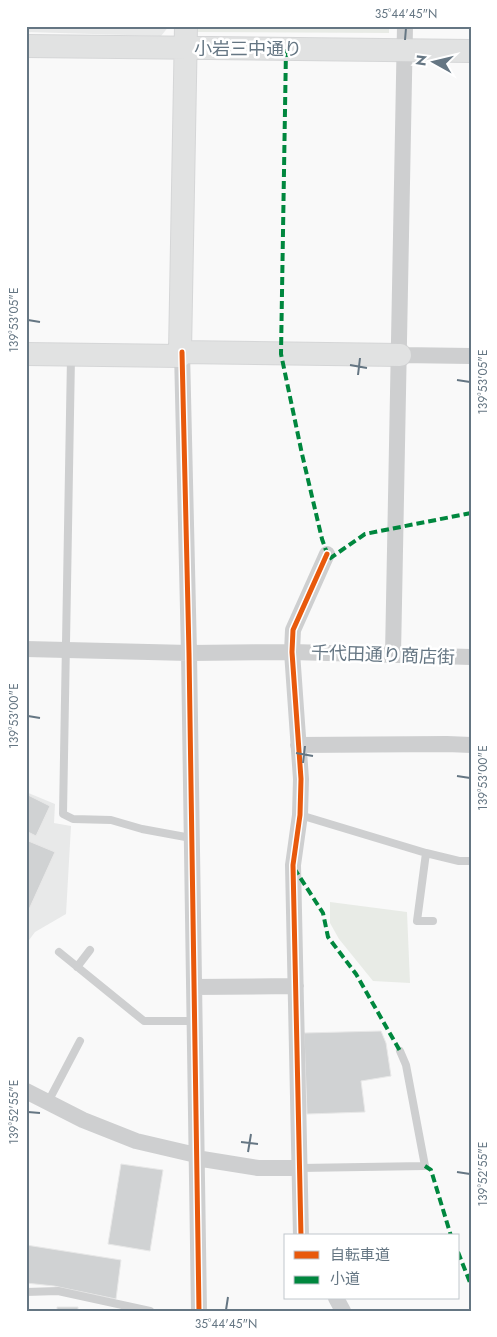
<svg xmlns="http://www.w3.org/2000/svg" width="497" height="1337" viewBox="0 0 497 1337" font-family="Jost,'Noto Sans JP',sans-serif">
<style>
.built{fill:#e8e9e9}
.green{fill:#e8ebe6}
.building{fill:#d0d2d3;stroke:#e8e8e8}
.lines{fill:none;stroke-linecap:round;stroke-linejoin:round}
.secondary-casing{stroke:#d5d6d7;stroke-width:24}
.lane{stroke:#cecfd0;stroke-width:8}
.street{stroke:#cecfd0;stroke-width:16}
.secondary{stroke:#e1e2e2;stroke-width:22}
.quiet{stroke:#00873e;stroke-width:4;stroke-dasharray:8 4;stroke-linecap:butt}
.cycleway-casing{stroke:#fff;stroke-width:8}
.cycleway{stroke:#e8590c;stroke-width:5}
.ticks{fill:none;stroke:#657683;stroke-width:2}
.labels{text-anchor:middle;stroke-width:5;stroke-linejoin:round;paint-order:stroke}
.street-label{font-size:18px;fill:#657683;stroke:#fff}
.neatline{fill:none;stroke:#657683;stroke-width:2}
.ticks-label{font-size:12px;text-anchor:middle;fill:#657683}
</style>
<rect width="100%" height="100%" fill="#f9f9f9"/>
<path class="built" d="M26 26H169L161 36 26 32Z
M26 792 55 804 54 823 71 826 66 914 35 932 26 944Z"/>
<path class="green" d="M197 26H389V33L196 32Z
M330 902 407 912 410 983 373 981 339 939 330 923Z"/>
<path class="building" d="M26 794 50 806 36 836 26 831Z
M26 840 55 852 26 916Z
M381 1031 386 1043 391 1076 361 1081 365 1112 307 1114 304 1033Z
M121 1164 163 1170 150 1251 108 1244Z
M26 1245 121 1260 116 1299 54 1286 26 1283Z
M57 1307H78V1311H57Z"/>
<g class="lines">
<defs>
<path id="secondary" d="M26 46 471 51
M180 352 186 26
M26 354 180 356V352L400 355"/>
</defs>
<use href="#secondary" class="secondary-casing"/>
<path class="lane" d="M71 357 63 814 73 819 111 820 142 829 191 838
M300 815 426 853 459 861H471
M426 853 417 921H433
M59 952 144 1021H195
M77 967 90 950
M48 1102 80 1041
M300 1168 425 1166 406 1065 400 1051
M26 1292 58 1291 150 1311"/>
<path class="street" d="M182 352 189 653 199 1311
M400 355 471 356
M26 649 189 653 292 652 471 657
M393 655 405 26
M298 745 447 744 471 745
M194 987 296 986
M26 1091 83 1120 136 1141 196 1155
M196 1158 258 1168H300
M301 1236 293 865 300 815 301 779 292 652 293 630 327 554
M336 1298 343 1311"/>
<use href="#secondary" class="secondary"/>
<path class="quiet" d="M286 49 281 354 302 454 322 539 329 559 365 534 471 513
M294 868 323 913 328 937 356 974 400 1051
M425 1166 431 1170 451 1236
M458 1252 471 1285"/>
<defs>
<path id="cycleway" d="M182 352 189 653 199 1311
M301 1236 293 865 300 815 301 779 292 652 293 630 327 554"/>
</defs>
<use href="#cycleway" class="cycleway-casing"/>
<use href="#cycleway" class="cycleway"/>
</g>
<path class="ticks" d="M405 40 406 28M28 320 40 322M350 365 367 368M358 375 360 358M457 380 470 382M28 716 40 718M296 753 313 756M303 763 305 746M457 776 470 778M28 1112 40 1113M241 1142 258 1144M248 1152 251 1134M457 1172 470 1174M226 1310 228 1297"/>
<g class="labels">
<g class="street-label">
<text x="248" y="55">小岩三中通り</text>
<text transform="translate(383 655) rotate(2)" y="6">千代田通り商店街</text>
</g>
</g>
<rect width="497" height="1337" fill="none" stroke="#ffffff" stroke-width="55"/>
<rect x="284" y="1234" width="175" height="65" fill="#ffffff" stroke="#c1c8cd"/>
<rect x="294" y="1251" width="25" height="8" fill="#e8590c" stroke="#c1c8cd"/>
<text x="330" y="1260" font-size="15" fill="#657683">自転車道</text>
<rect x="294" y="1276" width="25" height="8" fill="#00873e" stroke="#c1c8cd"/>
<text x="330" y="1284" font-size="15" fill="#657683">小道</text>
<g transform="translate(434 62) rotate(278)" stroke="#ffffff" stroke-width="4" paint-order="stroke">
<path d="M0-4L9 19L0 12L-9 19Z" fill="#657683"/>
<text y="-8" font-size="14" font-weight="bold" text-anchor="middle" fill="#657683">N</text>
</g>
<rect x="28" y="28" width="442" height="1282" class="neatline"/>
<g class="ticks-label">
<text x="406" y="18">35°44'45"N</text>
<text transform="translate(14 320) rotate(-90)" y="4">139°53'05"E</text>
<text transform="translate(483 382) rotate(-90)" y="4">139°53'05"E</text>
<text transform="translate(14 716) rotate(-90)" y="4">139°53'00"E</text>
<text transform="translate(483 778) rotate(-90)" y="4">139°53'00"E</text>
<text transform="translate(14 1112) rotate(-90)" y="4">139°52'55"E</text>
<text transform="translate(483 1174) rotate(-90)" y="4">139°52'55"E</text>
<text x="226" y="1328">35°44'45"N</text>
</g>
</svg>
